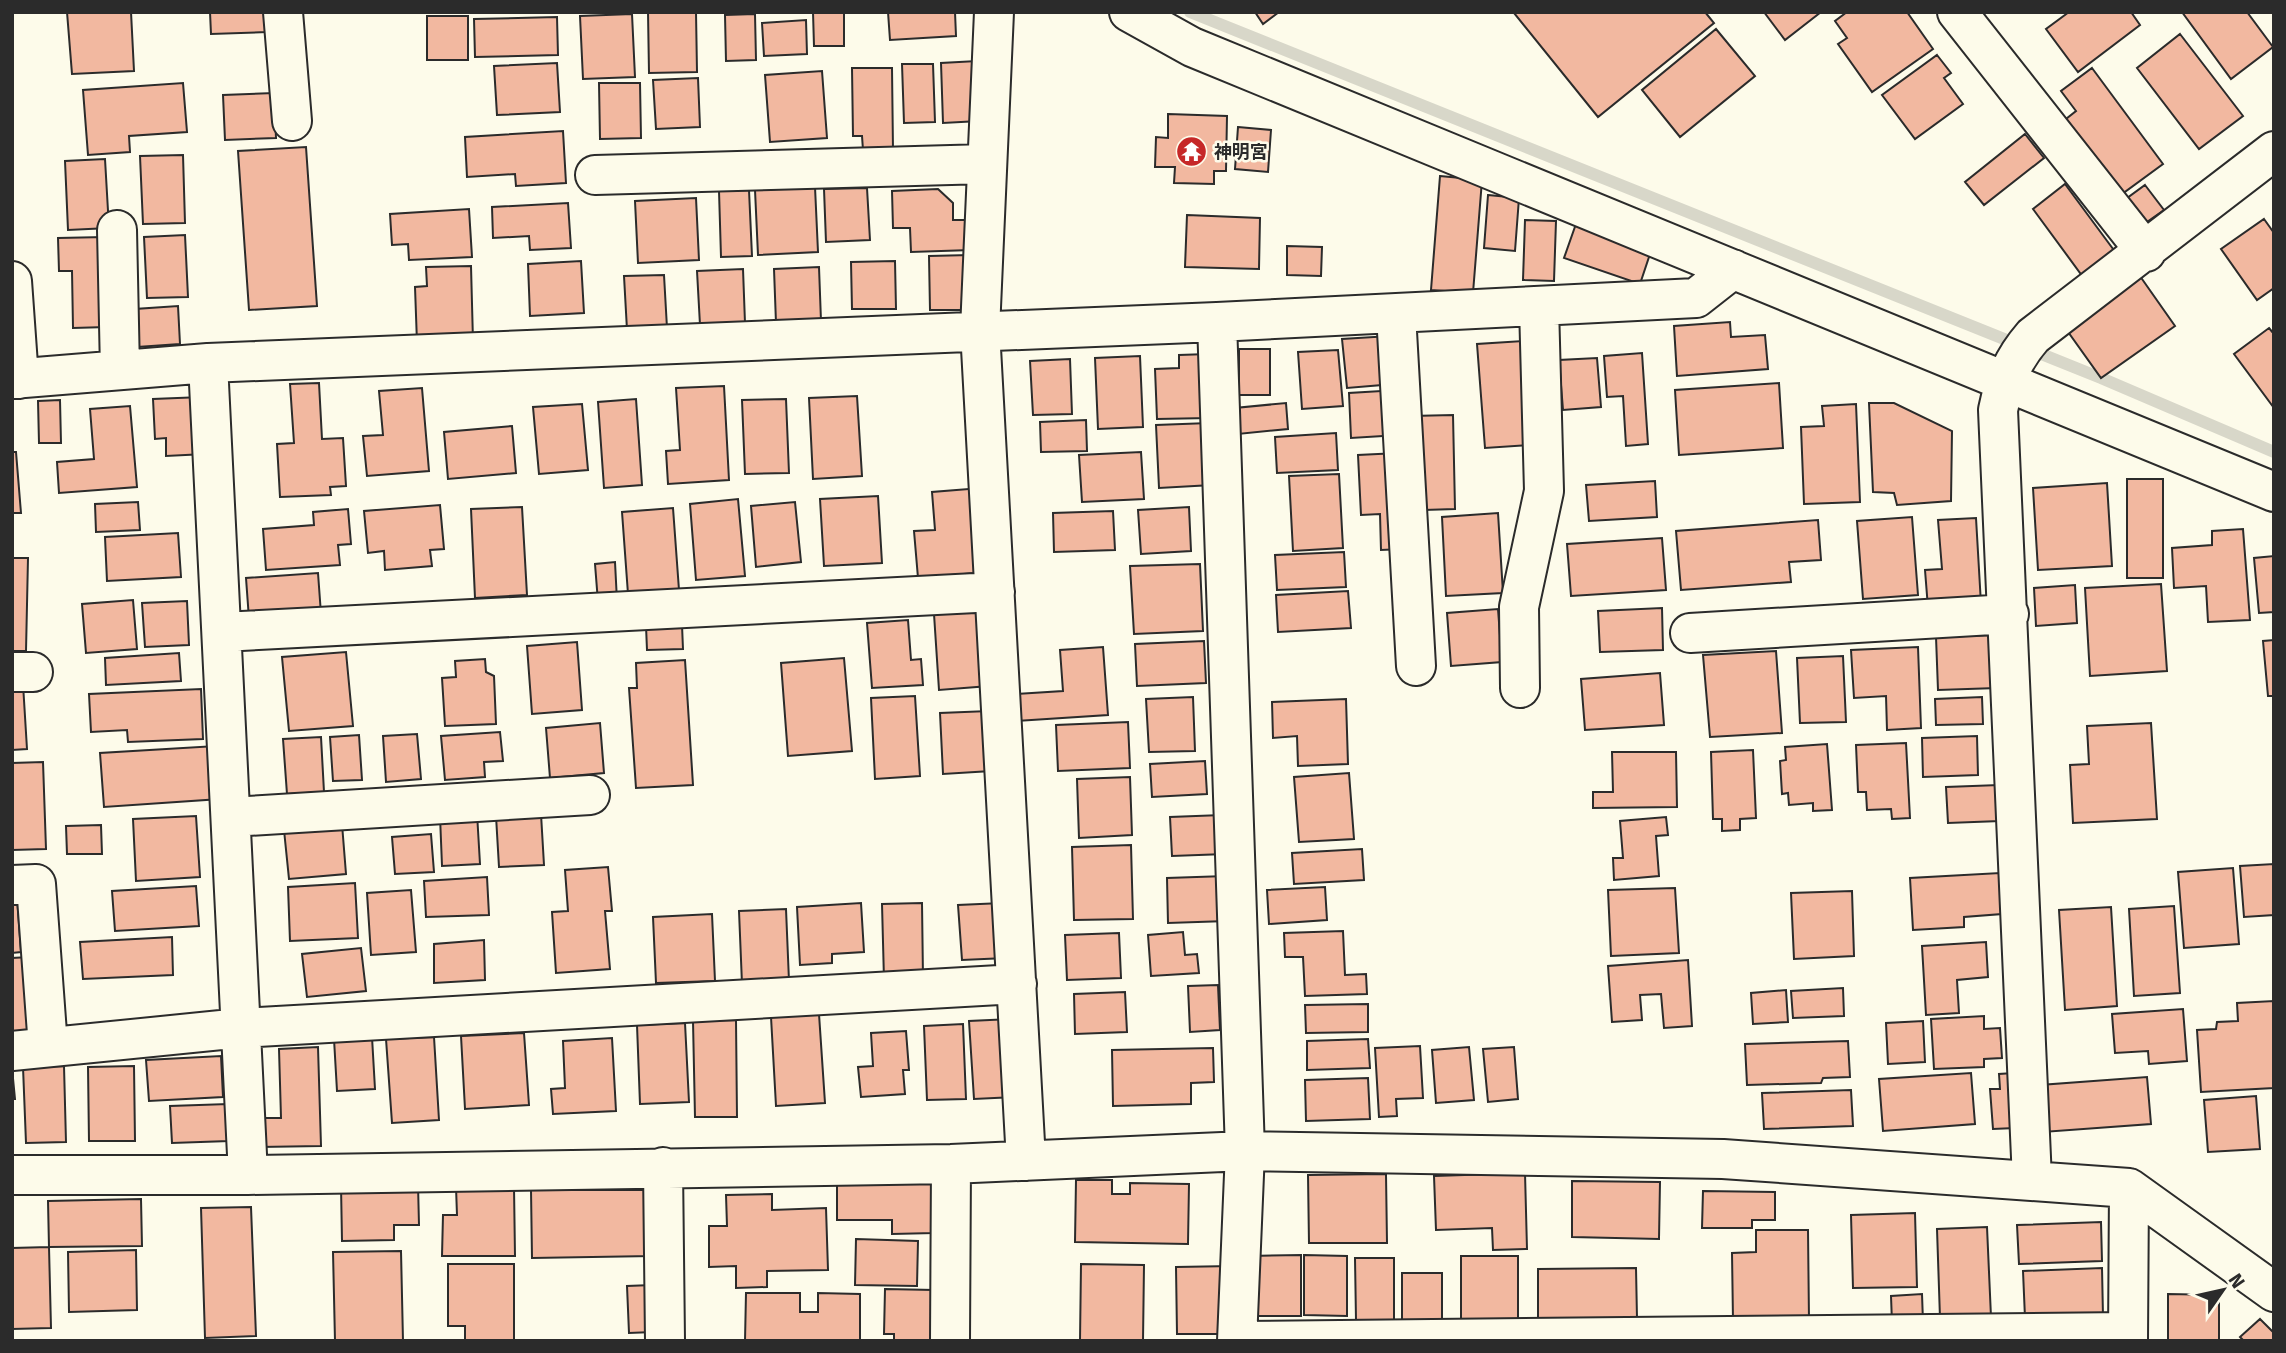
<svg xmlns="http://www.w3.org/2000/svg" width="2286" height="1353" viewBox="0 0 2286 1353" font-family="'Fira Sans','Noto Sans JP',sans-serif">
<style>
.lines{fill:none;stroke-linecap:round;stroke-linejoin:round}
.stream{stroke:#d8d7c9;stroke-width:12}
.building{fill:#f2b8a0;stroke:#2b2b2b;stroke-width:2}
.minor-casing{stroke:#2b2b2b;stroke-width:42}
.minor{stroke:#fdfbea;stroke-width:38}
.labels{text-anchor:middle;stroke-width:5;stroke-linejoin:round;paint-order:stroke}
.poi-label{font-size:18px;font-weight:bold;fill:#2b2b2b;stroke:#fdfbea;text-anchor:start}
</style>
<rect width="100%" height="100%" fill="#fdfbea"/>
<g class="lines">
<path class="stream" d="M1190 12 2101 378 2274 452"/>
</g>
<path class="building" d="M67 12H131L134 71 72 74Z
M210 12H266L267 32 211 34Z
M648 12H696L697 72 649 73Z
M813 12H844V46H814Z
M888 12H955L956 36 890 40Z
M1255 12H1279L1263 24Z
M1705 12 1714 23 1598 117 1514 13Z
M1764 12H1821L1785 40Z
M1847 12H1907L1933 49 1872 92 1838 44 1847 38 1835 21Z
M2069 12H2131L2140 25 2078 72 2046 29Z
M2182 12H2247L2273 47 2231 79Z
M632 14 635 77 583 79 580 16Z
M755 14 756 60 726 61 725 15Z
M427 16H468V60H427Z
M557 17 558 55 475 57 474 19Z
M806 20 807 54 764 56 762 23Z
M1716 29 1755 76 1680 137 1642 90Z
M2180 34 2243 116 2199 149 2137 68Z
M1937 55 1951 73 1944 78 1963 104 1915 139 1882 95Z
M977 61 979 121 943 123 941 63Z
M557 63 560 112 497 115 494 66Z
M902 64H933L935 122 904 123Z
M852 68H892L893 150H863L862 136H853Z
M2092 68 2163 164 2122 194 2066 119 2076 111 2061 91Z
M822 71 827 138 770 142 765 75Z
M698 78 700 127 656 129 653 80Z
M183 83 187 132 129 136 130 152 88 155 83 90Z
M599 83H640L641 138 600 139Z
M274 93 276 138 225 140 223 95Z
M1168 114 1227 116 1226 171H1214V184L1174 183 1175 167H1155L1156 137 1168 138Z
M1238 127 1271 130 1268 172 1235 169Z
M563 131 566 183 516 186 515 174 467 177 465 137Z
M2025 134 2044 158 1984 205 1965 182Z
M306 147 317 306 249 310 238 151Z
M183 155 185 223 143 224 140 156Z
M105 159 109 228 68 230 65 161Z
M1440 176 1482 180 1473 293 1431 290Z
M2065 184 2116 253 2083 277 2033 209Z
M2145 185 2164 210 2137 229 2119 204Z
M815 187 818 252 758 255 755 190Z
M867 188 870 240 826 242 824 189Z
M938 189 953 203V220H970L971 250 911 252 910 228H893L892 191Z
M749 190 752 256 721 257 719 191Z
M1488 195 1519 198 1515 251 1484 248Z
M696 198 699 260 638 263 635 201Z
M568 203 571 248 530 250 529 236 493 238 492 207Z
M469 209 472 257 409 260 408 244 392 245 390 214Z
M1187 215 1260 218 1259 269 1185 267Z
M2264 219 2274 233V288L2257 300 2221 249Z
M1525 220 1556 221 1554 281 1523 280Z
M1577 221 1652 248 1640 284 1564 258Z
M185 235 188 297 147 298 144 237Z
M105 237 107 327 73 328 72 271H59L58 238Z
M1287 246 1322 247 1321 276 1287 275Z
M970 255 971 310H930L929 256Z
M581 261 584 313 530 316 528 264Z
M895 261 896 309H852L851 262Z
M471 266 473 341 417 343 415 287 427 286 426 267Z
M819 267 821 321 776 323 774 269Z
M743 269 745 323 700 325 697 271Z
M2135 269 2175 326 2101 378 2061 322Z
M664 275 667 328 627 330 624 276Z
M178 306 180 344 137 347 135 309Z
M1730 322 1731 337 1765 335 1768 369 1677 376 1674 326Z
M2269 328 2274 334V408L2234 354Z
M1390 336 1394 384 1347 388 1342 339Z
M1523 341 1531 445 1485 448 1477 344Z
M1239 349H1270V395H1239Z
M1338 350 1343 406 1302 409 1298 352Z
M1642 353 1648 444 1626 446 1623 396 1607 397 1604 356Z
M1208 354 1209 418 1157 419 1155 369 1179 368V355Z
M1140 356 1143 427 1098 429 1095 358Z
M1597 358 1601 407 1563 410 1559 360Z
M1070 359 1072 414 1033 415 1030 361Z
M319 383 322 439 343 438 346 486 330 487 331 495 280 497 277 444 294 443 290 384Z
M1779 383 1783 448 1679 455 1675 390Z
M724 386 729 480 668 484 666 451 680 450 676 388Z
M422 388 429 471 367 476 363 436 383 435 379 391Z
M1398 390 1399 435 1351 438 1349 393Z
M857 396 862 476 813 479 809 398Z
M202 397 205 454 166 456V438L155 439 153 399Z
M636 399 642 485 604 488 598 402Z
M786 399 789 473 745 474 742 400Z
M60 400 61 443H39L38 401Z
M1286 403 1288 429 1238 434 1235 408Z
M1869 403H1894L1952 431 1951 501 1897 505 1894 493 1873 492Z
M582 404 588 470 539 474 533 407Z
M1856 404 1860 502 1804 504 1801 427 1824 426 1822 406Z
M130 406 137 487 59 493 57 462 94 459 90 409Z
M1453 415 1455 509 1424 510 1411 416Z
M1086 420 1087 451 1041 452 1040 422Z
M1209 423 1212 485 1159 488 1156 425Z
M512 426 516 473 448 479 444 432Z
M1336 433 1338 470 1277 473 1275 437Z
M12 452H16L21 513H12Z
M1141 452 1144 499 1082 502 1079 455Z
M1398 453 1403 549 1381 550 1380 514 1361 515 1358 455Z
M1339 474 1343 548 1293 551 1289 476Z
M2127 479H2163V578H2127Z
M1655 481 1657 517 1589 521 1586 485Z
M2107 483 2112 566 2038 570 2033 488Z
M981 488 987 572 918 578 914 531 935 530 932 492Z
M878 496 882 563 824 566 820 499Z
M738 499 745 576 696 580 690 504Z
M138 502 140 530 96 532 95 504Z
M795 502 801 562 756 567 751 506Z
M440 505 444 549 430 550 432 566 385 570 384 551 368 553 364 511Z
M522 507 527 595 475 598 471 509Z
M1189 507 1191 551 1141 554 1138 510Z
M673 508 679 590 628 594 622 512Z
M348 509 351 544 338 545 340 565 266 570 263 529 314 525 313 512Z
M1113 511 1115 550 1054 552 1053 513Z
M1498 513 1503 593 1446 596 1442 517Z
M1912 517 1918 595 1863 599 1857 521Z
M1976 518 1981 604 1928 608 1925 570 1942 569 1938 520Z
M1818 520 1821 560 1789 562 1791 582 1681 590 1676 531Z
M2243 529 2250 620 2208 622 2206 586 2174 588 2172 548 2212 545V531Z
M178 533 181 577 107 581 105 537Z
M1662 538 1666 590 1571 596 1567 544Z
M1344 552 1346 587 1277 590 1275 555Z
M2274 556V612L2259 613 2254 558Z
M12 558H28L26 651H12Z
M615 562 617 601 598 602 595 564Z
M1200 564 1203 631 1134 634 1130 566Z
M318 573 321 614 249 619 246 578Z
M2161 584 2167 671 2090 676 2085 588Z
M2075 585 2077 623 2036 626 2034 588Z
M1348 591 1351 628 1278 632 1276 595Z
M133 600 137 649 86 653 82 604Z
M187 601 189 645 145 647 142 603Z
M1662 608 1663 650 1600 652 1598 611Z
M1498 609 1502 662 1451 666 1447 613Z
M985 611 989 686 939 690 934 614Z
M908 620 911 660 921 659 923 685 872 688 867 623Z
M682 625 683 649 647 650 646 626Z
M1994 635 1997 688 1938 690 1936 637Z
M2274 640V696H2268L2263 641Z
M1204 641 1206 683 1137 686 1135 644Z
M577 642 582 710 532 714 527 646Z
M1103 647 1108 715 1015 721 1014 694 1063 691 1060 650Z
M1918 647 1921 728 1887 730 1886 696 1854 698 1851 650Z
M1776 651 1782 733 1710 737 1703 655Z
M346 652 353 726 289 731 282 657Z
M179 653 181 681 106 685 105 658Z
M1843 656 1846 722 1800 723 1797 658Z
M844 658 852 751 788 756 781 663Z
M485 659 486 672 494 676 496 724 445 726 442 678 456 677 455 661Z
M685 660 693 785 636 788 629 688H637L636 663Z
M1660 673 1664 725 1585 730 1581 679Z
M12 684H23L27 749 12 750Z
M201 689 203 739 128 742 127 730 91 732 89 694Z
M915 696 920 776 875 779 871 698Z
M1193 697 1195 751 1149 752 1146 699Z
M1982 697 1983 724 1936 725 1935 699Z
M1346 699 1348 764 1298 766 1297 736 1273 738 1272 702Z
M989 711 991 771 943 774 940 713Z
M1128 722 1130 768 1058 771 1056 725Z
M600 723 604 773 550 778 546 728Z
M2151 723 2157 819 2073 823 2070 765 2089 764 2087 726Z
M500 732 503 761 484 762 485 777 445 780 441 736Z
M417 734 421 779 386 782 383 736Z
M359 735 362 780 333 781 330 737Z
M1977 736 1978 775 1923 777 1922 738Z
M321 737 324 792 287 794 283 739Z
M1906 743 1910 818 1892 819 1891 809 1867 810 1866 792H1858L1856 745Z
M1827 744 1832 810 1813 811V803L1789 805 1788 793 1782 794 1780 761 1786 760 1785 747Z
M216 746 220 799 104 807 100 753Z
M1753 750 1756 818 1740 819V830L1722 831V819H1713L1711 752Z
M1612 752H1676L1677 807 1593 808V792H1613Z
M1205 761 1207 794 1152 797 1150 764Z
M43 762 46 849 12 850V763Z
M1349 773 1354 839 1299 842 1294 777Z
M1130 777 1132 835 1079 838 1077 779Z
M1999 785 2000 821 1948 823 1946 787Z
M477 813 480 864 442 866 440 816Z
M541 814 544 865 499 867 496 816Z
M1222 815 1225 854 1172 856 1170 817Z
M196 816 200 877 136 881 133 819Z
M1666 817 1668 835 1656 836 1659 876 1614 880 1613 858H1623L1620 821Z
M342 824 346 874 289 879 284 830Z
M101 825 102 854H67L66 826Z
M431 834 434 872 395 874 392 837Z
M1131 845 1133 919 1074 920 1072 847Z
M1362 849 1364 880 1294 884 1292 853Z
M2274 864V915L2244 917 2240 866Z
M608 867 612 911H605L610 969 556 973 552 912 568 911 565 870Z
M2233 868 2239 944 2184 948 2178 872Z
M2000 873 2002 914 1964 917V927L1913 930 1910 878Z
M1226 876 1227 921 1168 923 1167 878Z
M487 877 489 915 426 917 424 881Z
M355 883 358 938 290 941 288 887Z
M196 886 199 926 115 931 112 891Z
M1325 887 1327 920 1269 924 1267 890Z
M1675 888 1679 953 1611 956 1608 890Z
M411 890 416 952 371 955 367 893Z
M1852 891 1854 956 1794 959 1791 893Z
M17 897 21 952 12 953V898Z
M861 903 864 952 832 954V963L800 965 797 907Z
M922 903 923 978 884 980 882 904Z
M1002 903 1006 958 962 960 958 905Z
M2174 906 2180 993 2134 996 2129 909Z
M2111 907 2117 1006 2065 1010 2059 910Z
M786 909 789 981 742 984 739 911Z
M712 914 715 981 656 983 653 917Z
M1343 931 1345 975 1366 974 1367 994 1305 996 1303 957H1285L1284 933Z
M1183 932 1185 955 1197 954 1199 973 1151 976 1148 935Z
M1119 933 1121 978 1067 980 1065 935Z
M172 937 173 975 83 979 80 942Z
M484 940 485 980 434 983V944Z
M1986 942 1988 977 1957 980 1959 1013 1926 1015 1922 946Z
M361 948 366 991 307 997 302 954Z
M29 957 36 1038 12 1039V958Z
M1688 960 1692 1026 1664 1028 1661 994 1640 995 1642 1020 1612 1022 1608 966Z
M1218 985 1220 1030 1190 1032 1188 986Z
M1843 988 1844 1016 1793 1018 1791 991Z
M1786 990 1788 1022 1753 1024 1751 993Z
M1125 992 1127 1032 1075 1034 1074 994Z
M2274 1001V1088L2201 1092 2197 1030 2216 1029 2217 1022 2238 1021 2237 1003Z
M1368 1004V1032L1306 1033 1305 1005Z
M2183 1009 2187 1061 2149 1064 2148 1051 2115 1053 2112 1014Z
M819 1014 825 1103 776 1106 771 1017Z
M1984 1016V1029L2000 1028 2002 1058 1984 1059V1067L1934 1069 1931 1019Z
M1011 1019 1015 1097 974 1099 969 1021Z
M736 1020 737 1117H695L693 1021Z
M1923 1021 1925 1062 1888 1064 1886 1023Z
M685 1023 689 1102 640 1104 637 1025Z
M963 1024 966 1099 927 1100 924 1026Z
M906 1031 909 1070H903L905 1094 861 1097 858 1067 873 1066 871 1033Z
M524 1033 529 1105 465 1109 461 1036Z
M372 1037 375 1089 337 1091 334 1039Z
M434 1037 439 1120 392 1123 386 1039Z
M612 1038 616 1111 553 1114 551 1089 565 1088 563 1041Z
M1368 1039 1370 1068 1307 1070V1041Z
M1848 1041 1850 1077 1823 1078 1821 1083 1747 1085 1745 1044Z
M1420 1046 1423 1098 1396 1099 1397 1116 1379 1117 1375 1048Z
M318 1047 321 1146 259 1147 258 1118H281L279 1049Z
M1469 1047 1474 1100 1436 1103 1432 1050Z
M1514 1047 1518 1099 1488 1102 1483 1049Z
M1213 1048 1214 1082 1191 1083V1104L1113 1106 1112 1050Z
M221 1056 223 1097 149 1101 146 1060Z
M64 1066 66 1142 26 1143 23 1067Z
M134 1066 135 1141H89L88 1067Z
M12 1068 15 1099H12Z
M1971 1073 1975 1124 1883 1131 1879 1079Z
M2013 1073 2015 1128 1993 1129 1990 1089H2000L1999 1074Z
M2147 1077 2151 1124 2043 1132 2040 1085Z
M1368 1078 1370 1119 1306 1121 1305 1080Z
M1851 1090 1853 1126 1764 1129 1762 1093Z
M2256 1096 2260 1149 2208 1152 2204 1100Z
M228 1104 229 1141 172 1143 170 1106Z
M1525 1173 1527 1249 1493 1250 1492 1228 1436 1230 1434 1176Z
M1386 1174 1387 1243H1309L1308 1175Z
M934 1178V1233L892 1234V1220H837V1179Z
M1076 1180H1112V1194H1130V1183L1189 1184 1188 1244 1075 1242Z
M1572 1181 1660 1182 1659 1239 1572 1237Z
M418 1184 419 1225H394V1240L342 1241 341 1186Z
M456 1187H514L515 1256H442L443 1215H457Z
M531 1190H651L652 1256 532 1258Z
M1703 1191 1775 1192V1220H1752V1228H1702Z
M772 1194V1210L826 1208 828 1270 767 1271V1287L736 1288V1266L709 1267V1226H727L726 1195Z
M141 1199 142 1246 49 1247 48 1201Z
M251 1207 256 1336 205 1338 201 1208Z
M1915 1213 1917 1287 1853 1288 1851 1215Z
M2101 1222 2102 1261 2019 1264 2017 1225Z
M1987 1227 1991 1317 1940 1318 1937 1229Z
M1756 1230H1808L1809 1320H1733L1732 1253 1756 1252Z
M856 1239 918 1241 917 1286 855 1285Z
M49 1247 51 1328 12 1329V1248Z
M136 1250 137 1310 69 1312 68 1252Z
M401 1251 403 1341H335L333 1252Z
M1301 1255V1316H1250L1249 1256Z
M1304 1255 1347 1256V1316L1304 1315Z
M1461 1256H1518V1322H1461Z
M1355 1258H1394V1320H1356Z
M448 1264H514V1341H465V1326H448Z
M1081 1264 1144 1265 1143 1341H1080Z
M1232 1266 1233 1334H1177L1176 1267Z
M1636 1268 1637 1318H1538V1269Z
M2102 1268 2103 1316 2025 1318 2023 1271Z
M1402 1273H1442V1322H1402Z
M652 1285 653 1332 629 1333 627 1286Z
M885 1289 934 1290 932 1341H894V1334H884Z
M746 1293H800V1312H818V1293L860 1294V1341H745Z
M1922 1294 1923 1322 1892 1323 1891 1296Z
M2168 1294 2219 1295V1341H2168Z
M2260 1319 2274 1333V1341H2244L2240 1337Z"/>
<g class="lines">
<defs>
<path id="minor" d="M283 12 292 121
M994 12 980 330 1026 1161
M1129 12 1192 47 2274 492
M1957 12 2146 252
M595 175 987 164
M117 230 120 370
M12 281 19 379
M1396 314 1416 666
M1217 322 1245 1151 1237 1341
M208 363 248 1175
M12 379 208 363 1217 322 1696 298 1733 269
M222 632 995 592
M1690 633 2009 614
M12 672H33
M1520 688 1519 607 1544 491 1539 306
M231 817 590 795
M12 885 36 884 48 1047
M12 1051 241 1028 1017 984
M663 1167 665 1341
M12 1175H248L951 1164 1245 1151 1723 1159 2129 1188 2274 1292
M2032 1180 1998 410C2004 381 2013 359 2033 336L2274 151
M950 1341 951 1164
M1237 1341 2128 1332
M2128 1341 2129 1188"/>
</defs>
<use href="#minor" class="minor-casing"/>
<use href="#minor" class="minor"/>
</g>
<defs>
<symbol id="temple-disc" viewBox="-11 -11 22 22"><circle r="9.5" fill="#c62828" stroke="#fdfbea"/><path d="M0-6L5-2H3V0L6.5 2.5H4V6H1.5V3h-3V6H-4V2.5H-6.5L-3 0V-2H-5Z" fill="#fff"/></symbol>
</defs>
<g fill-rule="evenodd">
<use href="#temple-disc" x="1174" y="134" width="35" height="35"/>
</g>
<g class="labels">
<g class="poi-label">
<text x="1214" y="158">神明宮</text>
</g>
</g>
<rect width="2286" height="1353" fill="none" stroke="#2b2b2b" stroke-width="28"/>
<g transform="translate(2223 1290) rotate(56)" stroke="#fdfbea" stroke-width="5" paint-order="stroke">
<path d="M0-5L12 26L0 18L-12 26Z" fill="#2b2b2b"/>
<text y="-10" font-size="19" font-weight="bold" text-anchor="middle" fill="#2b2b2b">N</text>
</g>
</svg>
